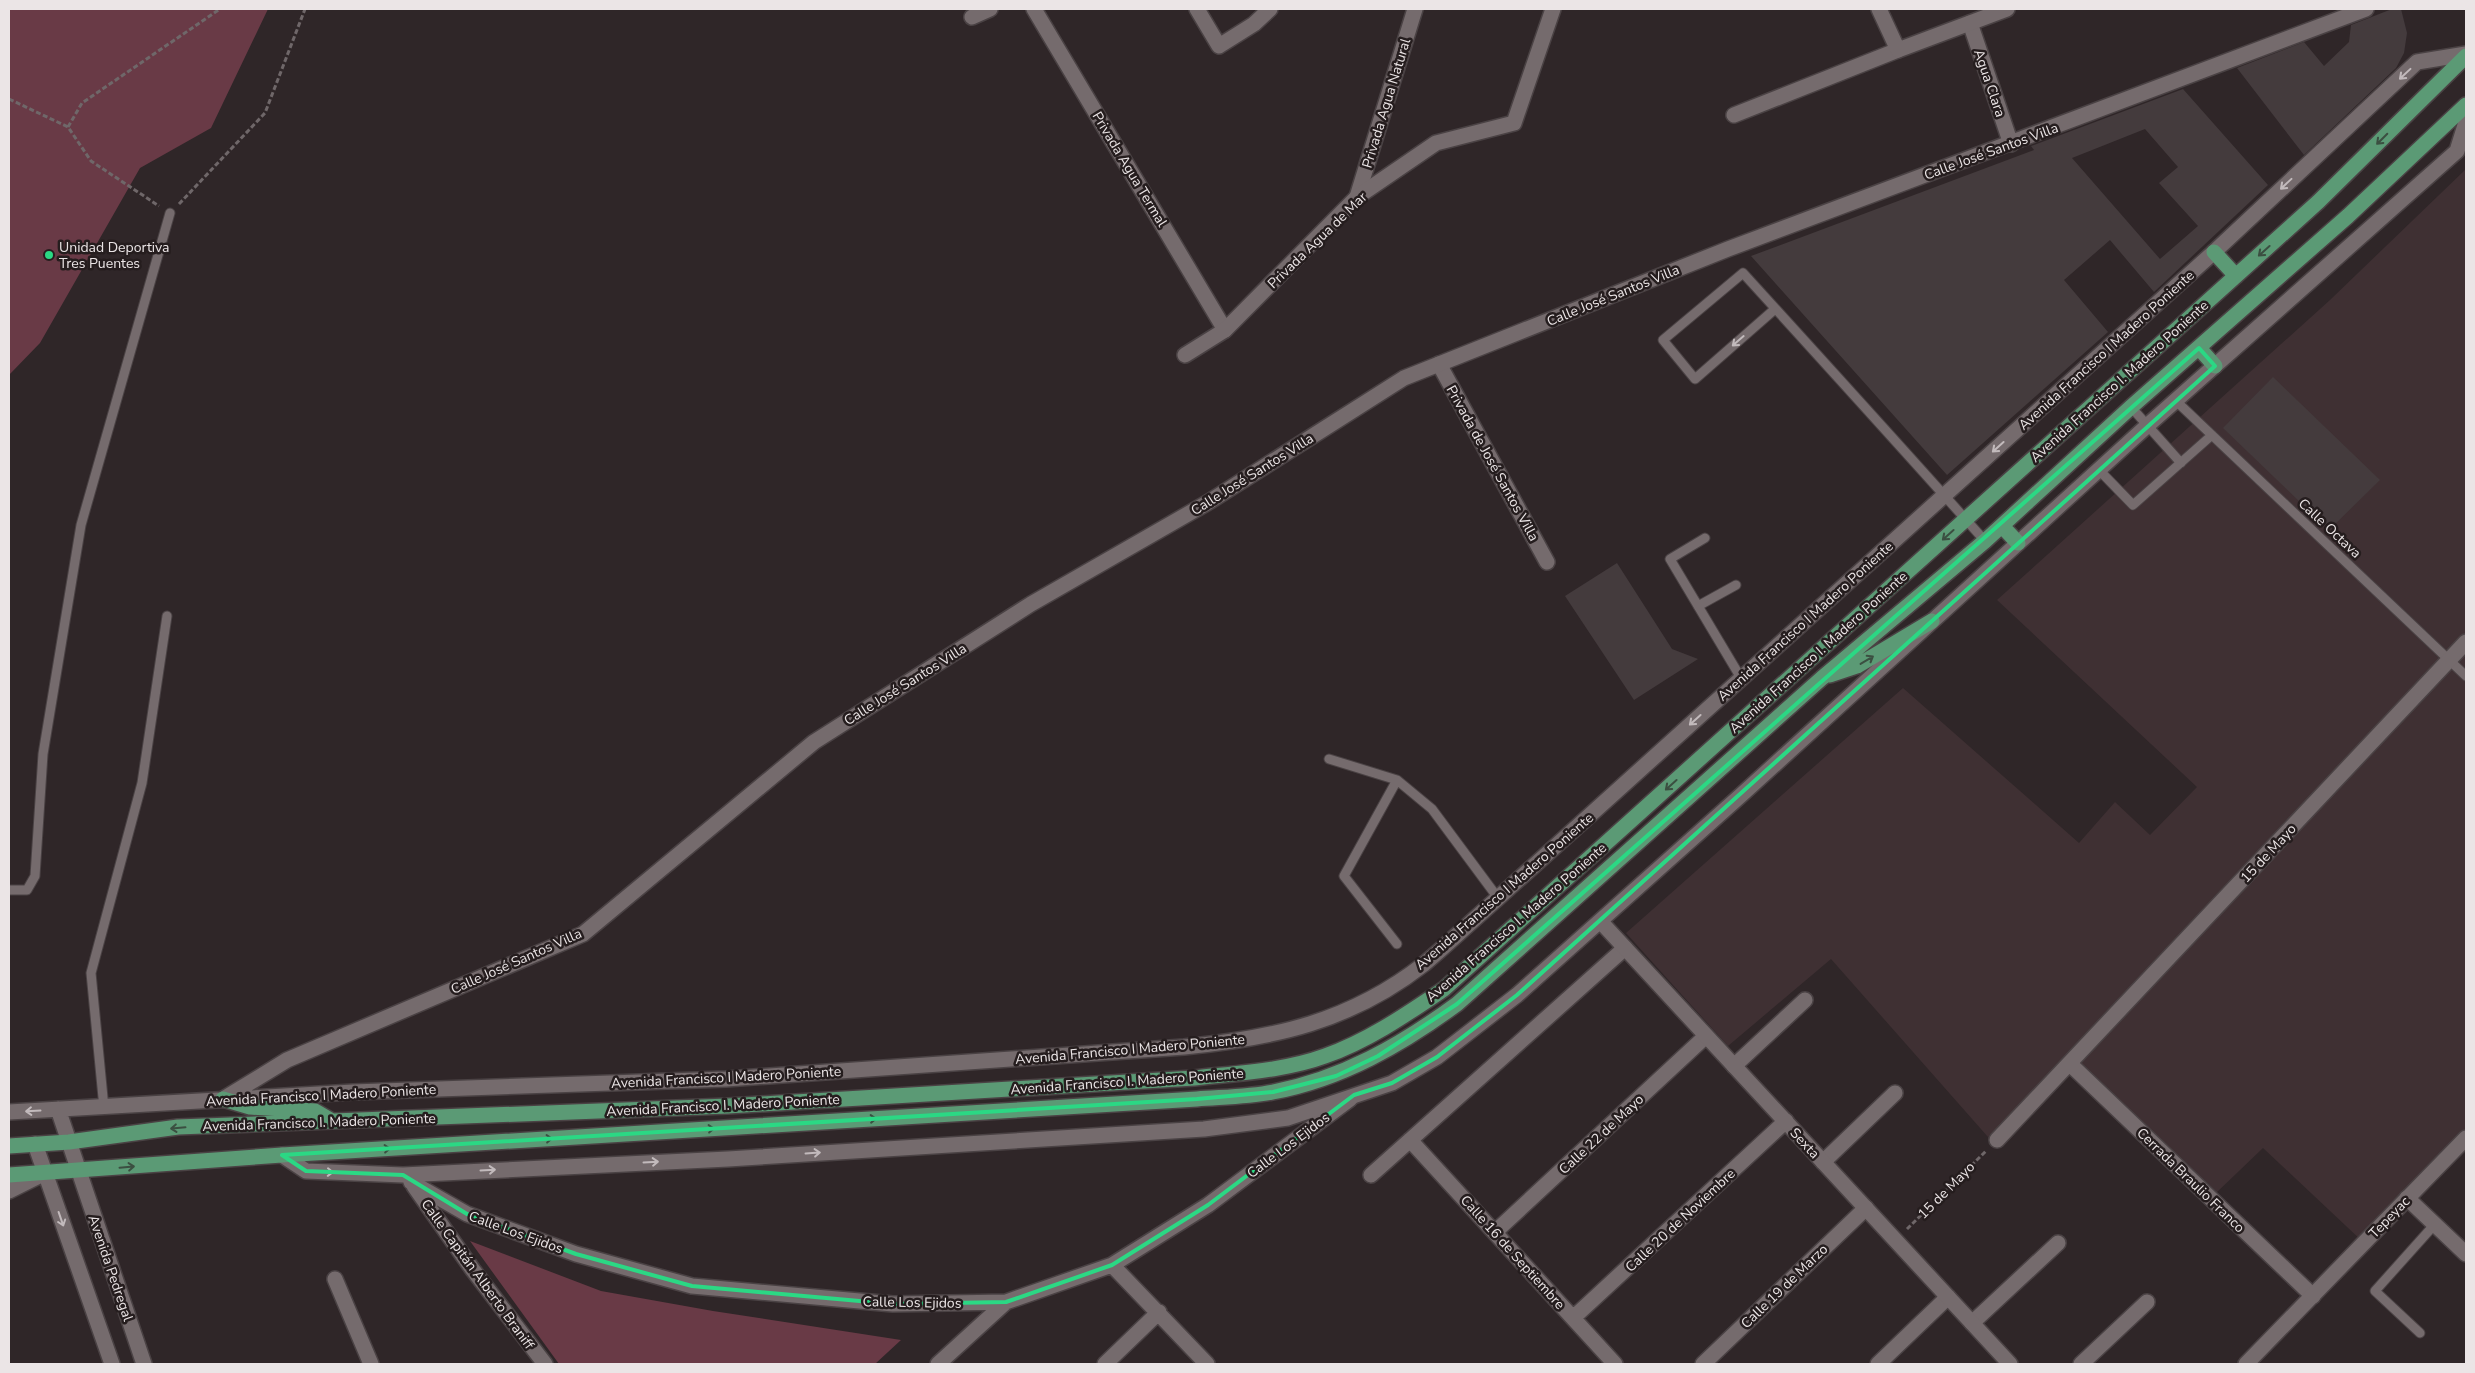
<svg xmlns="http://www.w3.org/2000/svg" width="2475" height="1373" viewBox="0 0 2475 1373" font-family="'Nunito Sans',sans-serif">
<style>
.built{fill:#3f3033}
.green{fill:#693a46}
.building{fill:#443b3d;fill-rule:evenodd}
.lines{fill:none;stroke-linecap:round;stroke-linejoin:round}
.lane-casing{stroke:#4a4244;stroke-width:11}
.street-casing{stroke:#4a4244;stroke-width:18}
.secondary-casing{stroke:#4a4244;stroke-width:18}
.primary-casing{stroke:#4a4244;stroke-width:18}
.path{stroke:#6f6769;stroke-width:3;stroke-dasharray:5 2.5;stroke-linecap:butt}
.lane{stroke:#756b6d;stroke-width:9}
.street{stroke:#756b6d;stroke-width:15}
.secondary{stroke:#756b6d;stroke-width:15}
.primary{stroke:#5b9a75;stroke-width:15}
.oneway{stroke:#c2babc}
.oneway2{stroke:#3b4f41}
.marked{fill:none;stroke:#2bd884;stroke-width:4;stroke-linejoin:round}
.poi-dot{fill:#2bd884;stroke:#251d1e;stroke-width:2}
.labels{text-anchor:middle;stroke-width:5;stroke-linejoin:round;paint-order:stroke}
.street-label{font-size:14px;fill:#ebe5e6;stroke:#251d1e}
.poi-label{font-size:14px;fill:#ebe5e6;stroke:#251d1e;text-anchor:start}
</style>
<rect width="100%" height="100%" fill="#2f2628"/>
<path class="built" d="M2466 169V1132L2363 1242 2263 1148 2215 1194 2069 1052 1988 1137 1831 959 1728 1046 1626 933 1903 688 2079 843 2115 802 2150 835 2197 787 1997 600 2330 300Z"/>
<path class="green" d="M9 9H268L211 128 140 168 40 343 9 375Z
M470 1241 601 1291 713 1311 901 1340 875 1364H559Z"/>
<path class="building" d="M2392 9H2401L2407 33 2404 53 2396 68 2304 155 2237 68 2304 42 2324 66 2349 42 2351 25Z
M2183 89 2268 185 2154 292 2110 240 2064 280 2108 332 1947 475 1751 256 2034 150 2031 146ZM2145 129 2178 167 2159 183 2198 226 2160 259 2072 158Z
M2273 377 2380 480 2329 530 2223 428Z
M1617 563 1672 649 1698 659 1634 700 1565 596Z"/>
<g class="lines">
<defs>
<path id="lane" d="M1775 309 1695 379 1663 340 1743 273C1824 362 1905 451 1985 541
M2176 401 2466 676
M2131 407 2181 463
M2099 470 2133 505 2212 435
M1705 538 1670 559 1741 678
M1698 606 1736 585
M1329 759 1397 780 1432 809 1498 898
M1397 780 1344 876 1397 944
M9 890H27L35 876 43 754 81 525 170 213
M104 1108 91 973 142 783 167 616
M2420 1333 2375 1291 2435 1224"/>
<path id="street" d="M1034 9 1225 330
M1197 9 1219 46 1254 24 1270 9
M972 17 990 9
M1970 23 2011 144
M1734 115 1898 50
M1357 197 1415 9
M1439 364 1547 562
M2070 1064 2313 1296
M1734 1066 1805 1000
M1410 1140 1615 1364
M1997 1140 2466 642
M1823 1162 1895 1093
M1371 1175 1625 948
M411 1182 467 1214 576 1254 692 1286 893 1304 1006 1302 1112 1265 1208 1205 1350 1099
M414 1186 473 1270 545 1364
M2407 1198 2466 1254
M1495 1232 1706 1036
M1112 1265 1207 1364
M335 1279 371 1364
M1573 1318 1786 1121
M1972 1323 2058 1243
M938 1364 1006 1302
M1105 1364 1159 1312
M1703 1364 1866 1208
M1878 1364 1948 1297
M2081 1364 2147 1302"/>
<path id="secondary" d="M1879 9 1898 50 2007 9
M1185 355 1225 330 1357 197 1436 143 1514 123 1553 9
M1601 922 2010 1364
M225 1098 287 1060 583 934 814 742 1031 604 1207 503 1404 378 1728 249 2366 9
M58 1109 144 1364
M9 1112 353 1092 726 1079 1184 1047C1274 1038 1350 1022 1424 964 1449 943 1473 920 1498 898L2214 252 2417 62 2466 54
M35 1144 112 1364
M282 1155 306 1171 403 1175 728 1159 1204 1129 1288 1118 1392 1083 1437 1057 1517 995 1739 797 2148 425 2457 151 2466 122
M9 1191 45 1173
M2246 1364 2466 1138"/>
<path id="primary" d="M2214 252 2236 276
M2199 348 2215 366
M2002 526 2018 543
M1830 675 1857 666 1932 621
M223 1099 250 1107 315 1111 332 1121
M9 1146 69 1142 178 1127 728 1106 1194 1078C1237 1073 1284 1071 1325 1056 1368 1041 1407 1014 1444 989L2318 202 2466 56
M9 1175 282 1155 1197 1099C1222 1097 1248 1097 1273 1092 1342 1079 1401 1045 1457 1004L1822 678 1985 541 2131 407 2348 216 2466 105"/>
</defs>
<use href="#lane" class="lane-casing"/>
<use href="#street" class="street-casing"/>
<use href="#secondary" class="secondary-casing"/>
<use href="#primary" class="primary-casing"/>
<path class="path" d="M9 99 68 127 91 161 159 206
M68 127 82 103 220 9
M179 204 265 113 305 9
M1907 1229 1986 1151"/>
<use href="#lane" class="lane"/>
<use href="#street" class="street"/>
<use href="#secondary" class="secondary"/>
<use href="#primary" class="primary"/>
</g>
<defs><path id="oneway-shaft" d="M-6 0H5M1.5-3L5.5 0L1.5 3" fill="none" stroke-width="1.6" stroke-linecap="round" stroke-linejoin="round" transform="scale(1.25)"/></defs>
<g class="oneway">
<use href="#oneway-shaft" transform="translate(2405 74) rotate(137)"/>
<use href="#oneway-shaft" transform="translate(2286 184) rotate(137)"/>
<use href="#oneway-shaft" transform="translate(1738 341) rotate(139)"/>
<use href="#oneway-shaft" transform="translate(1998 447) rotate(138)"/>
<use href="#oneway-shaft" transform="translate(1695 720) rotate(138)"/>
<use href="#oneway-shaft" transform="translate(33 1111) rotate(177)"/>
<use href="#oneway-shaft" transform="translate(813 1153) rotate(-4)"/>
<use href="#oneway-shaft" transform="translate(651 1162) rotate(-3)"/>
<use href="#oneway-shaft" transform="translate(488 1170) rotate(-3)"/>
<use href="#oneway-shaft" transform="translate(326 1172) rotate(2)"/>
<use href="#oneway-shaft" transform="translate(61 1219) rotate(71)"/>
</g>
<g class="oneway2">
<use href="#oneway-shaft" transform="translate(2382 139) rotate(135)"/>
<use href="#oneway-shaft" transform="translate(2264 251) rotate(138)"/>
<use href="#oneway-shaft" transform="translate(1948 535) rotate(138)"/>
<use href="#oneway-shaft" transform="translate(1867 660) rotate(-31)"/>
<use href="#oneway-shaft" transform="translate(1671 785) rotate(138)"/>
<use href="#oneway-shaft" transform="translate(869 1119) rotate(-3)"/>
<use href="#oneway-shaft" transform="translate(178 1128) rotate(175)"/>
<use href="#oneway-shaft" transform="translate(707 1129) rotate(-4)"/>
<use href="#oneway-shaft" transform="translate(545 1139) rotate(-4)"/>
<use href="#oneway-shaft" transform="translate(383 1149) rotate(-4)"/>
<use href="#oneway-shaft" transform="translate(127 1167) rotate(-5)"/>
</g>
<path class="marked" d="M2199 348 2215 366 1517 995 1437 1057 1392 1083 1354 1095 1208 1205 1112 1265 1006 1302 893 1304 692 1286 576 1254 467 1214 403 1175 306 1171 282 1155 1197 1099 1273 1092 1336 1076 1378 1056 1457 1004Z"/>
<circle class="poi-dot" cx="49" cy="255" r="5"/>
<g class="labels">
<g class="street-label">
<text transform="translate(1990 83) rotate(71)" y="5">Agua Clara</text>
<text transform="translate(1386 103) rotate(-73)" y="5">Privada Agua Natural</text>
<text transform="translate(1991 151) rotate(-20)" y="5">Calle José Santos Villa</text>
<text transform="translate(1130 169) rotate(59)" y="5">Privada Agua Termal</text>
<text transform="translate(1317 240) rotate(-44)" y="5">Privada Agua de Mar</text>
<text transform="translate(1613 295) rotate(-22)" y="5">Calle José Santos Villa</text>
<text transform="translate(2106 350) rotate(-42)" y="5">Avenida Francisco I Madero Poniente</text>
<text transform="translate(2119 381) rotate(-42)" y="5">Avenida Francisco I. Madero Poniente</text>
<text transform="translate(1493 463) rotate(61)" y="5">Privada de José Santos Villa</text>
<text transform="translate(1252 474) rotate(-32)" y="5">Calle José Santos Villa</text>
<text transform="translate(2330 528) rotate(43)" y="5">Calle Octava</text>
<text transform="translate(1805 621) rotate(-42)" y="5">Avenida Francisco I Madero Poniente</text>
<text transform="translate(1818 652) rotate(-42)" y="5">Avenida Francisco I. Madero Poniente</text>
<text transform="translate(905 684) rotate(-32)" y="5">Calle José Santos Villa</text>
<text transform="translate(2268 853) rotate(-47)" y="5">15 de Mayo</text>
<text transform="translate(1504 891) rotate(-41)" y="5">Avenida Francisco I Madero Poniente</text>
<text transform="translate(1516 922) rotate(-41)" y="5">Avenida Francisco I. Madero Poniente</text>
<text transform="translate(516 961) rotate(-24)" y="5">Calle José Santos Villa</text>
<text transform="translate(1130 1049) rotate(-5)" y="5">Avenida Francisco I Madero Poniente</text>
<text transform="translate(726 1077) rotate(-3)" y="5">Avenida Francisco I Madero Poniente</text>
<text transform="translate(1127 1081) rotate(-4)" y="5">Avenida Francisco I. Madero Poniente</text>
<text transform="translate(321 1095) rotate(-3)" y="5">Avenida Francisco I Madero Poniente</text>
<text transform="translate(723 1105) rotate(-3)" y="5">Avenida Francisco I. Madero Poniente</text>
<text transform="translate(319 1122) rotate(-2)" y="5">Avenida Francisco I. Madero Poniente</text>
<text transform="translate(1601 1134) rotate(-43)" y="5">Calle 22 de Mayo</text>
<text transform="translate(1805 1143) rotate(47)" y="5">Sexta</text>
<text transform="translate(1288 1145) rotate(-37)" y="5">Calle Los Ejidos</text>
<text transform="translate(2191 1180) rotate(44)" y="5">Cerrada Braulio Franco</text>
<text transform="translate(1946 1190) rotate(-45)" y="5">15 de Mayo</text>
<text transform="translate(2389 1217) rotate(-46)" y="5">Tepeyac</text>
<text transform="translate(1680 1220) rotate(-43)" y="5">Calle 20 de Noviembre</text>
<text transform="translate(516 1232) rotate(20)" y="5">Calle Los Ejidos</text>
<text transform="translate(1513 1252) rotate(48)" y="5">Calle 16 de Septiembre</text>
<text transform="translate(111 1268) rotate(71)" y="5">Avenida Pedregal</text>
<text transform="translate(478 1274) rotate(54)" y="5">Calle Capitán Alberto Braniff</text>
<text transform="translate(1784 1286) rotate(-44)" y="5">Calle 19 de Marzo</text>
<text transform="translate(912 1302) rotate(1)" y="5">Calle Los Ejidos</text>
</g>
<g class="poi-label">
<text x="59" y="252">Unidad Deportiva<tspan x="59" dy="16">Tres Puentes</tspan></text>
</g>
</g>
<rect width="2475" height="1373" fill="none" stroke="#ebe5e6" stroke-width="20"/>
</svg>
